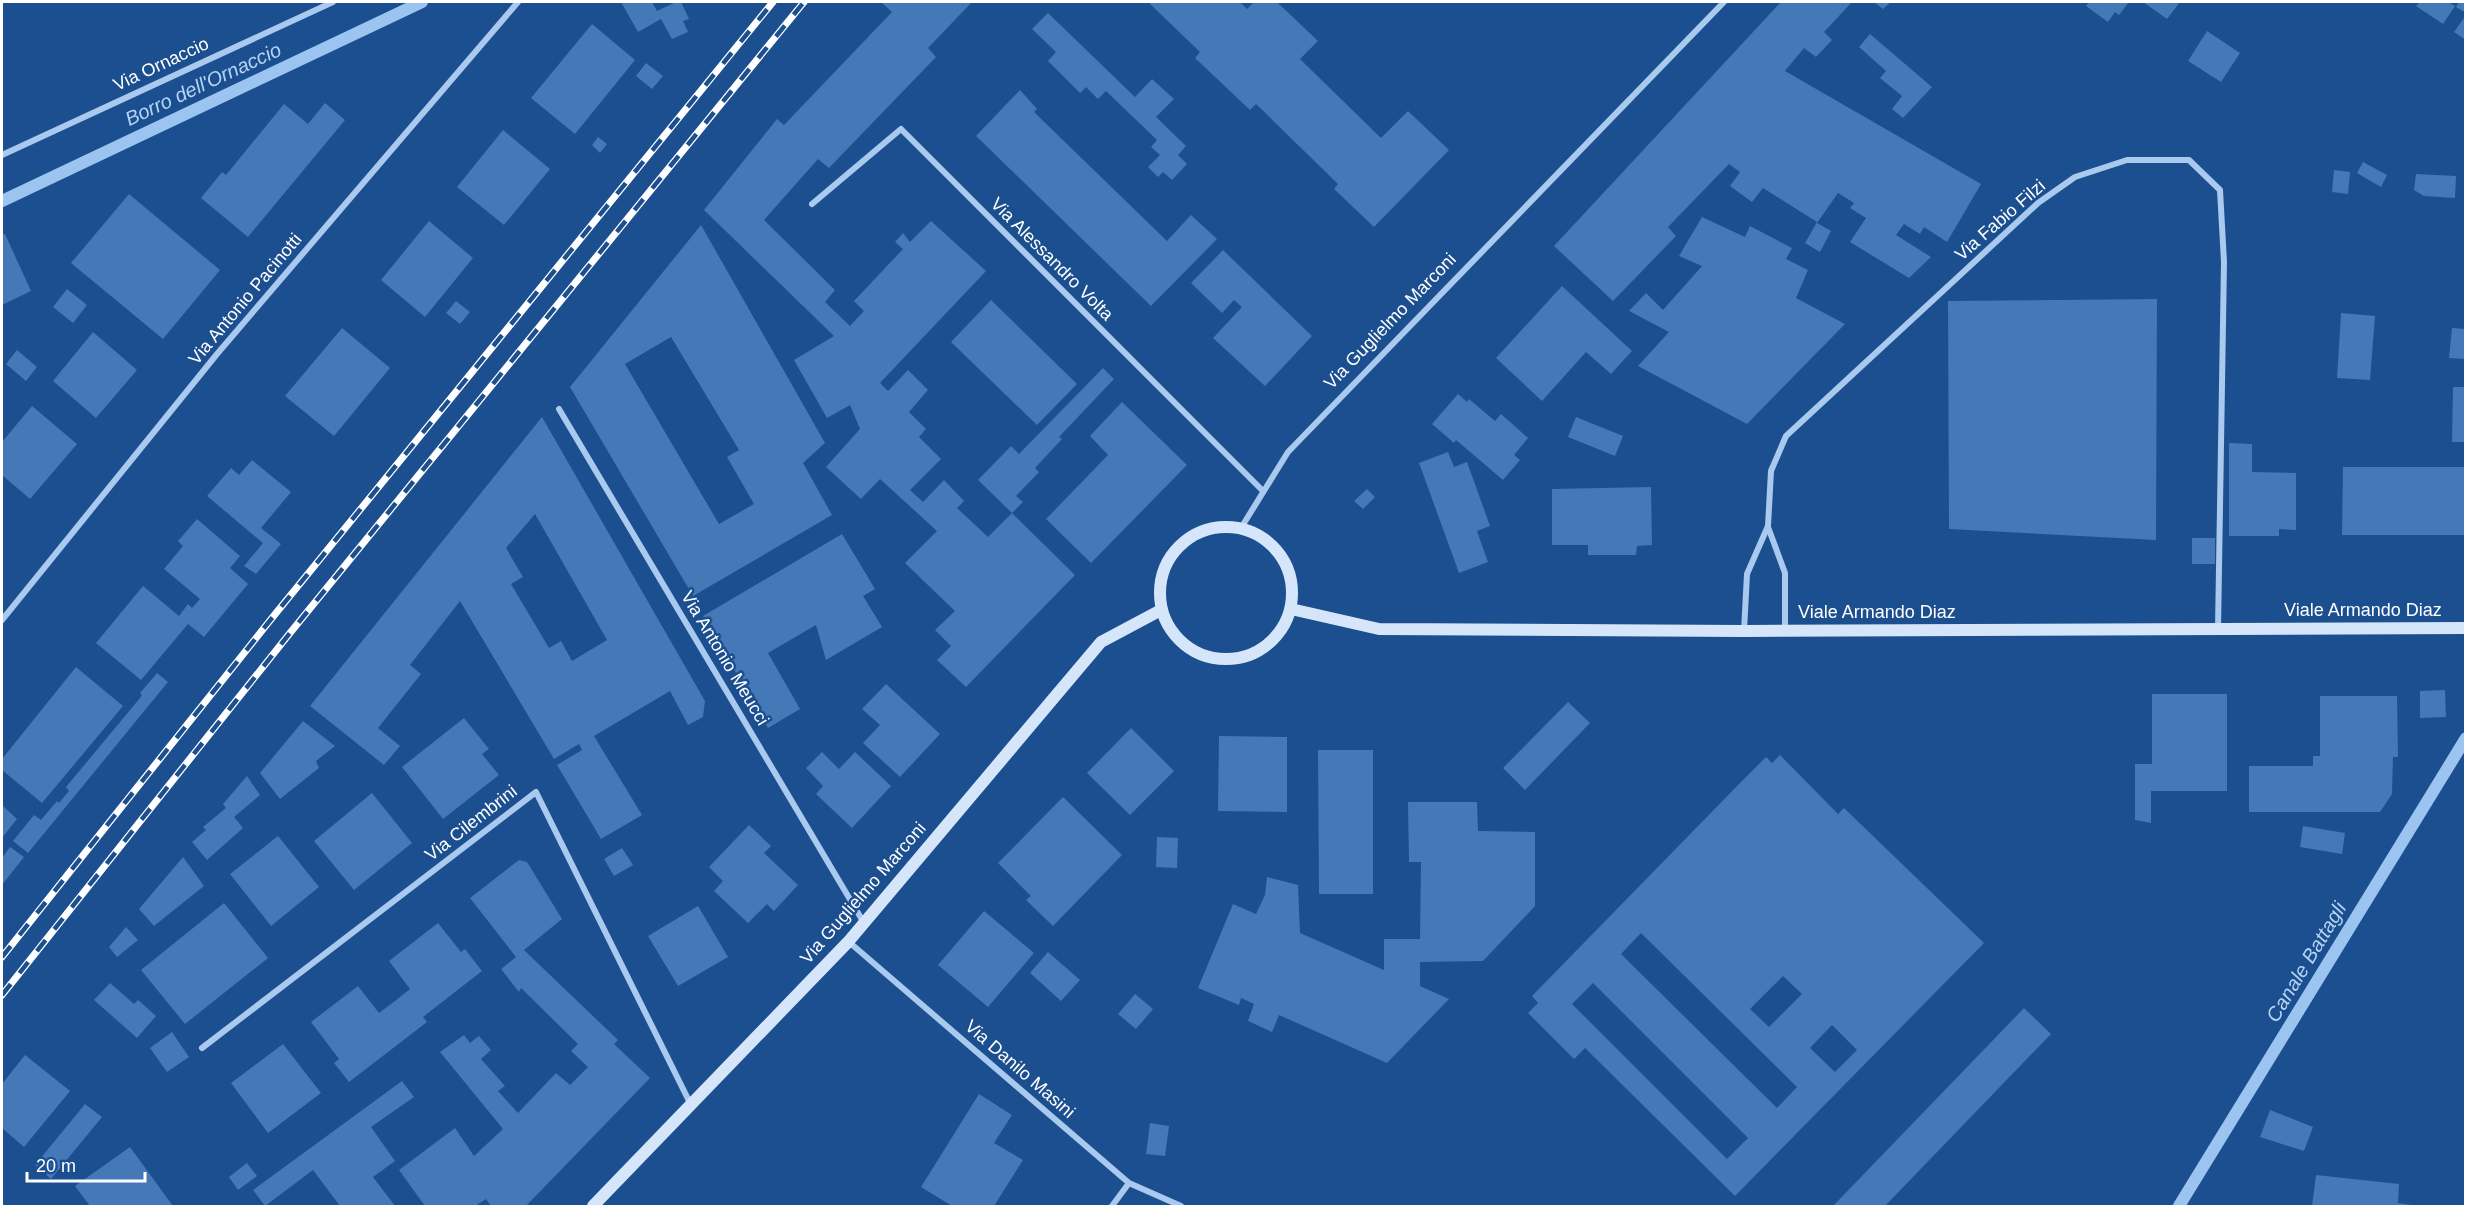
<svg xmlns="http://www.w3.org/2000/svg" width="2467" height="1208" viewBox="0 0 2467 1208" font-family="Helvetica,sans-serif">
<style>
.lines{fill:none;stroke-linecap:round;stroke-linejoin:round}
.stream{stroke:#9cc4f0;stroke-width:12}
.building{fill:#4478b7;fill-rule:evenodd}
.street{stroke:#a9c9ee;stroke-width:6}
.secondary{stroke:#d6e6fa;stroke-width:12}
.rail-casing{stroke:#fff;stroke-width:7}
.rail{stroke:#1b4f8f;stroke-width:4.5;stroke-dasharray:14;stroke-linecap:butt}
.labels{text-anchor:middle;stroke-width:5;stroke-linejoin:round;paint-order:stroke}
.street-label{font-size:18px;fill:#fff;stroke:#1b4f8f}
.water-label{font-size:20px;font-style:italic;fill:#b5d3f5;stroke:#1b4f8f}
</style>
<rect width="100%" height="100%" fill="#1b4f8f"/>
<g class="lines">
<path class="stream" d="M2 201 422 2
M2179 1206 2466 738"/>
</g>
<path class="building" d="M621 2H652L657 11 676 2H681L689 19 683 21 688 32 672 39 661 19 638 32Z
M881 2H972L928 48 936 57 829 168 818 159 764 220 835 290 825 302 850 326 864 311 854 301 903 249 895 242 903 233 910 242 931 221 986 271 880 383 888 391 908 370 928 390 909 412 926 429 919 437 941 459 910 490 923 502 944 480 964 501 957 508 988 537 1012 513 978 480 1011 446 1019 454 1103 368 1114 379 1059 437 1062 439 1035 468 1039 472 1016 496 1023 502 1012 513 1075 575 966 687 937 660 951 646 935 630 955 611 905 563 937 531 880 479 861 499 826 467 860 429 850 405 827 418 794 360 834 336 704 210 777 119 784 125 892 12Z
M1148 2H1240L1247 9 1254 2H1277L1318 41 1300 59 1381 138 1408 111 1449 150 1374 227 1334 189 1338 184 1256 104 1250 110 1195 58 1200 52Z
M1781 2H1852L1824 32 1832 40 1816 57 1804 48 1785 71 1981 184 1947 242 1924 227 1920 234 1904 224 1896 235 1931 257 1909 278 1850 242 1866 218 1850 208 1854 203 1838 193 1817 223 1831 231 1820 252 1805 243 1817 222 1763 188 1752 202 1730 186 1740 172 1729 164 1668 227 1676 236 1613 301 1554 246Z
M1874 2H1891L1883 9Z
M2089 2H2129L2119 15 2115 12 2108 22 2086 6Z
M2143 2H2180L2167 19Z
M2420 2H2448L2455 6 2443 24 2416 6Z
M2459 2H2466V13L2456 7Z
M1048 13 1135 97 1152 79 1174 99 1156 117 1186 146 1178 155 1187 164 1172 180 1163 172 1158 177 1148 167 1160 155 1151 147 1157 140 1106 91 1098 99 1086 87 1080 93 1048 61 1056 52 1032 29Z
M2466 15V40L2454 32Z
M592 24 635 60 575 134 531 98Z
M2207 31 2240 53 2221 82 2188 61Z
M1870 34 1932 87 1903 118 1892 109 1902 96 1880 78 1886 71 1859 47Z
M646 63 663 76 652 89 636 76Z
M1020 90 1037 109 1034 112 1167 241 1191 215 1217 239 1151 306 976 136Z
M325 103 345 120 248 237 201 198 222 172 226 175 284 104 308 124Z
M503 130 550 169 504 225 457 187Z
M598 137 607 144 600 153 592 145Z
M2363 162 2387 175 2381 187 2357 173Z
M2334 170 2350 172 2348 194 2332 192Z
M2416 174 2456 176 2455 198 2424 196 2414 190Z
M129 194 220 270 163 339 71 263Z
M1702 217 1745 237 1750 226 1792 248 1786 259 1808 270 1796 298 1845 324 1747 424 1638 366 1669 332 1629 311 1646 293 1663 310 1702 266 1679 256Z
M429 221 473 258 425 317 381 280Z
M701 225 825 443 803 463 832 515 693 596 570 387ZM671 337 739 450 727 457 754 504 719 524 625 364Z
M5 234 31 291 2 305V235Z
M1223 250 1312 336 1265 386 1213 338 1242 307 1234 300 1222 313 1191 283Z
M1562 286 1632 351 1611 374 1586 352 1542 401 1496 358Z
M67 289 87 305 73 323 53 307Z
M2157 299 2156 540 1949 529 1948 301Z
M991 300 1077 384 1037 425 951 342Z
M456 301 470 312 460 324 446 313Z
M2341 313 2375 316 2370 380 2337 378Z
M342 328 390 368 334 436 285 396Z
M2452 328 2466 329V359L2449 358Z
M93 332 137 370 96 418 53 381Z
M17 350 37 367 26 381 6 364Z
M2453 387H2466V442H2452Z
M1458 394 1467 402 1469 399 1495 421 1501 414 1528 438 1514 455 1520 460 1503 480 1456 440 1454 443 1432 424Z
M1122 402 1187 465 1091 563 1046 519 1108 455 1090 436Z
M32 406 77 444 30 499 2 475V442Z
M542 417 705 701 703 717 688 725 670 691 594 736 642 815 601 839 557 765 582 750 579 744 554 759 460 601 410 665 421 674 378 728 400 746 384 765 310 706ZM535 514 607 640 572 661 561 641 549 648 511 584 523 577 506 548Z
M1576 417 1623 436 1615 456 1568 437Z
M2229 443 2252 444V472L2296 473V530L2279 529V536H2229Z
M1448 452 1454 467 1467 462 1490 526 1477 531 1488 562 1459 573 1419 463Z
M252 460 291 492 261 528 281 544 256 574 244 566 263 543 207 496 231 468 239 475Z
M2343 467H2466V535H2342Z
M1651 487 1652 545 1637 546 1636 555H1588V545H1552V489Z
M1367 489 1375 497 1363 509 1354 501Z
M197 519 240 556 230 568 248 584 204 637 188 624 141 680 96 643 143 586 179 616 188 604 192 608 200 599 164 569 183 546 178 541Z
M842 534 875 589 863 596 882 627 826 660 816 625 768 653 800 709 768 728 703 616Z
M2192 538H2215V564H2192Z
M76 667 123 706 42 803 2 770V759Z
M157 673 168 682 28 853 13 841 34 815 41 820 57 801 59 803 69 791 66 787 140 698 142 695 140 693Z
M886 684 940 734 900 777 863 743 880 725 862 709Z
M2445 690 2446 717 2420 718V691Z
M2152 694H2227V791H2151V823L2135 820V764H2152Z
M2320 696H2397L2398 757H2393L2392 794 2380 812H2249V766H2313V756H2320Z
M1568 702 1590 723 1525 790 1503 768Z
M464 718 489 749 482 754 499 775 443 819 402 767Z
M303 721 335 746 316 761 319 768 280 799 260 773Z
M1131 728 1174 771 1130 815 1087 773Z
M1219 736 1287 737V812L1218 811Z
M1318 750H1373V894H1319Z
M822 752 839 769 855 752 891 786 852 828 816 794 823 786 806 768Z
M1780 755 1838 814 1844 808 1984 943 1735 1196 1585 1048 1574 1059 1528 1013 1538 1003 1532 996 1740 783 1766 757 1772 763ZM1641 933 1797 1087 1777 1108 1621 954ZM1783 976 1802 994 1769 1027 1750 1009ZM1593 983 1748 1138 1727 1159 1572 1004ZM1832 1025 1857 1050 1835 1072 1810 1048Z
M247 776 260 795 234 817 243 828 207 860 192 842 206 830 203 827 226 808 223 804Z
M372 793 412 843 354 890 314 841Z
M1063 797 1122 855 1053 926 1026 900 1031 896 998 863Z
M1408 802H1477L1478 831 1535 832V906L1483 961 1420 962V986L1449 999 1387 1063 1279 1015 1272 1032 1248 1021 1254 1004 1241 998 1239 1005 1198 988 1233 904 1256 914 1265 895 1267 877 1298 885 1300 933 1384 970V939H1420L1421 862H1409Z
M2 805 17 819 2 838Z
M749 825 771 846 764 853 798 885 774 911 767 904 748 923 714 891 723 881 709 867Z
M2303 826 2345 833 2342 854 2300 847Z
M278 836 319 887 271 926 230 874Z
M1157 837 1178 838 1177 868 1156 867Z
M10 847 24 857 2 885V858Z
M622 848 633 865 614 876 604 859Z
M183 857 204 886 154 926 139 909Z
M519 860 527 862 562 919 524 950 618 1040 614 1044 650 1078 526 1206H491L486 1199 475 1206H425L399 1170 455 1128 474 1156 503 1129 440 1052 464 1035 470 1043 479 1036 491 1050 481 1059 505 1086 498 1091 518 1113 556 1073 570 1085 588 1067 571 1051 578 1044 521 988 519 992 501 969 516 957 470 898Z
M224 903 268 958 185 1024 141 970Z
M698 906 728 957 678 986 648 936Z
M984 911 1034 953 988 1007 938 965Z
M438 923 461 952 465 949 482 971 423 1017 427 1022 349 1082 334 1063 339 1059 311 1022 358 986 379 1013 395 1001 410 989 389 961Z
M126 927 138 940 117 957 109 947Z
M1048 952 1080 980 1061 1001 1030 973Z
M110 983 134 1004 138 1000 156 1016 137 1038 94 1000Z
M1135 994 1153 1009 1136 1029 1118 1014Z
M2024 1008 2051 1034 1885 1206H1833Z
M172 1032 189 1057 167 1072 150 1048Z
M283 1044 321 1093 268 1133 231 1083Z
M25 1055 70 1091 24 1147 2 1128V1084Z
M402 1081 414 1097 371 1127 395 1161 373 1177 395 1206H340L313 1170 265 1206 253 1190Z
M979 1094 1012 1115 994 1143 1023 1160 994 1206H952L921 1187Z
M85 1104 102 1117 51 1179 35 1165Z
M2270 1110 2313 1127 2304 1151 2260 1137Z
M1150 1123 1169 1126 1165 1156 1146 1154Z
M130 1147 173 1206H90L75 1186Z
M247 1163 257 1176 238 1190 229 1177Z
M2316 1175 2399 1184 2398 1203 2419 1206H2312Z"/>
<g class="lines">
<path class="street" d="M2 155 333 2
M812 204 901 129 1263 491
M559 409 864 923
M1768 527 1785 573V631
M1241 528 1288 452 1724 2
M2 620 217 354 518 2
M1744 631 1747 574 1768 526 1771 471 1786 436 2038 203 2075 177 2127 160H2189L2220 190 2224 262 2218 629
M849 942 1129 1183 1181 1206
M202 1048 536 792 691 1105
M1112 1206 1129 1183"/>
<path class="secondary" d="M1160 593a66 66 0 1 1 132 0a66 66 0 1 1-132 0Z
M1291 609 1379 629 1744 631 2466 628
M593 1206 848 942 1101 642 1161 610"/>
<defs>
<path id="rail" d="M2 957 272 618 773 2
M2 995 290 633 804 2"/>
</defs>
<use href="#rail" class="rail-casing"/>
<use href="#rail" class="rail"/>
</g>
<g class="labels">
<g class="street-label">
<text transform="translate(161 64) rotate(-25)" y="6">Via Ornaccio</text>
<text transform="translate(2000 220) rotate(-41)" y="6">Via Fabio Filzi</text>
<text transform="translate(1052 259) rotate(45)" y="6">Via Alessandro Volta</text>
<text transform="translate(245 299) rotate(-50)" y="6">Via Antonio Pacinotti</text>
<text transform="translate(1390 321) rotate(-46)" y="6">Via Guglielmo Marconi</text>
<text x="2363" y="616">Viale Armando Diaz</text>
<text x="1877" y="618">Viale Armando Diaz</text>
<text transform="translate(725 658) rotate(59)" y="6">Via Antonio Meucci</text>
<text transform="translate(471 823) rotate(-38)" y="6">Via Cilembrini</text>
<text transform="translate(863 893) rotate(-49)" y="6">Via Guglielmo Marconi</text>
<text transform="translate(1020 1069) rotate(41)" y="6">Via Danilo Masini</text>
</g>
<g class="water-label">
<text transform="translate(203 84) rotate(-25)" y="7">Borro dell'Ornaccio</text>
<text transform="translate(2306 962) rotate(-59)" y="7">Canale Battagli</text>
</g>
</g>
<rect width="2467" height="1208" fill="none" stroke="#ffffff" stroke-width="6"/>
<path d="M27 1172v9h118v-9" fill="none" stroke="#ffffff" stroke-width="3"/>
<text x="36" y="1172" font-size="18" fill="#ffffff" stroke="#1b4f8f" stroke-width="4.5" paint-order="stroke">20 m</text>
</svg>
